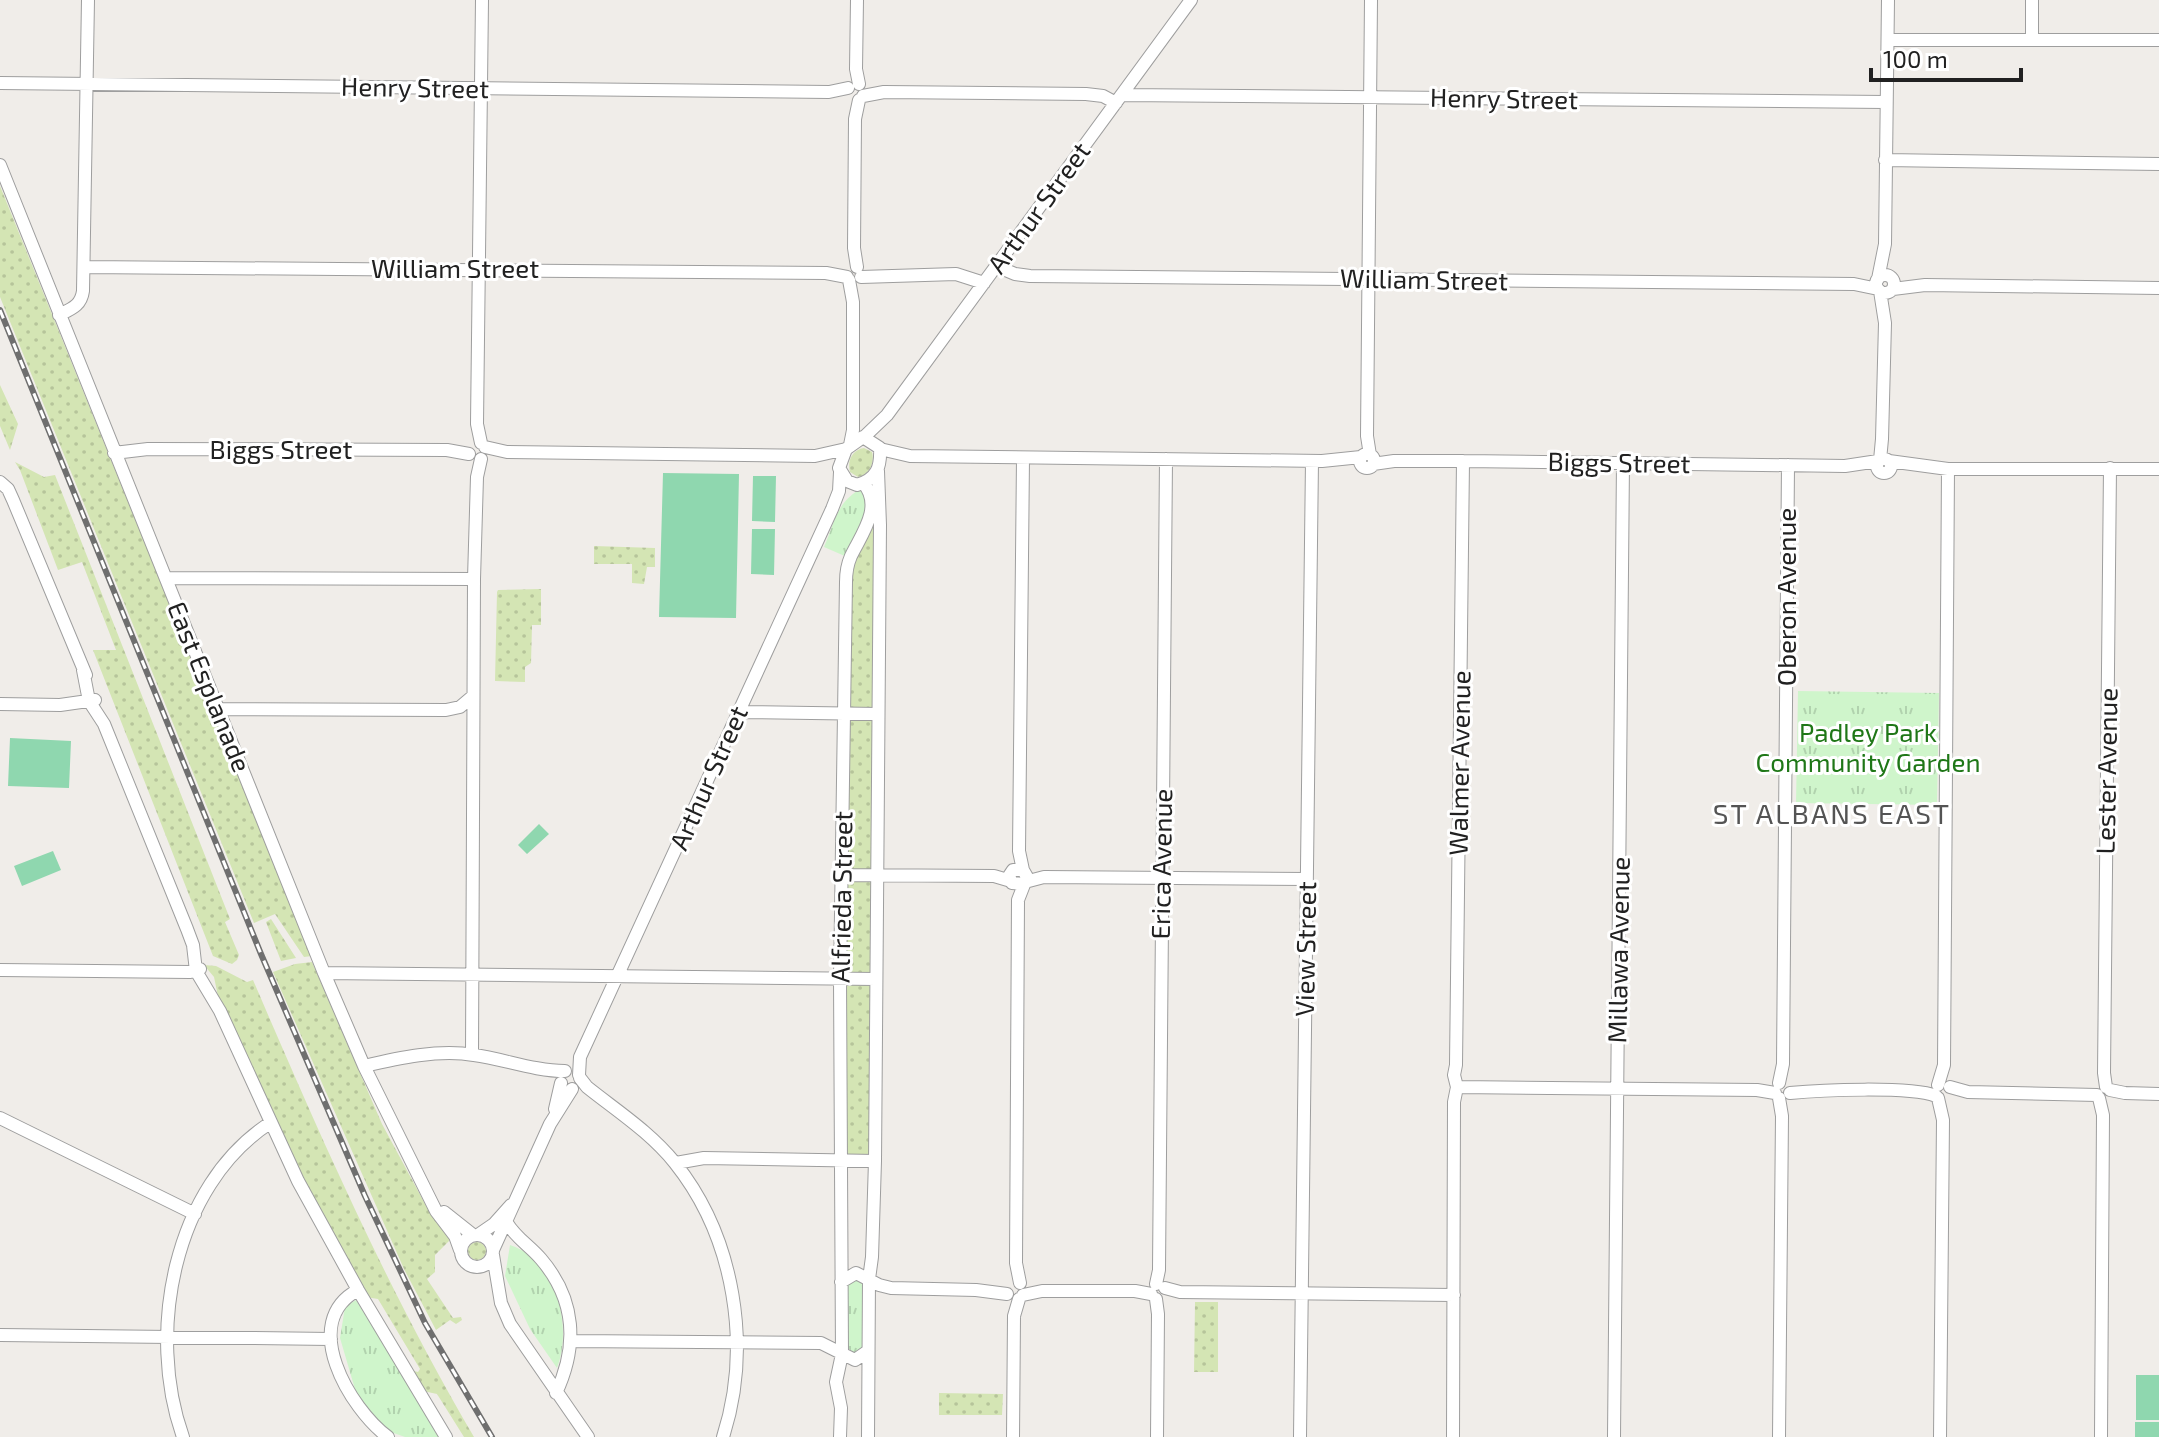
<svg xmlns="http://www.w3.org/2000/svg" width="2159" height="1437" viewBox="0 0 2159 1437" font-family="'Exo 2',sans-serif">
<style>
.grass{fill:url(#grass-dots)}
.park{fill:url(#park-tufts)}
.pitch{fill:#8fd7af}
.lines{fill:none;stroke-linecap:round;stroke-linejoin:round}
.minor-casing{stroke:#9e9e9e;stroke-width:14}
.minor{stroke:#fff;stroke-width:12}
.rail-casing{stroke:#6f6f6f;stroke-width:6}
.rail{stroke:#fff;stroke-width:3;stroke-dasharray:9;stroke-linecap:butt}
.labels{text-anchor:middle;stroke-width:6;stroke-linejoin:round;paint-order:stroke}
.street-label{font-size:26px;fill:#212121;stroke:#fff}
.park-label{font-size:26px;fill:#1f7717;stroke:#fff}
.neighbourhood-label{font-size:28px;letter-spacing:2px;fill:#545454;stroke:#fff}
</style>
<defs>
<pattern id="grass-dots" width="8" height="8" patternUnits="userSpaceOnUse" patternTransform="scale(2)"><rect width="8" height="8" fill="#d4e5b4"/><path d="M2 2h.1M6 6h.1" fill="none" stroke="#b6c49a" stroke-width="1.8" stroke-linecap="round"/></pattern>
<pattern id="park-tufts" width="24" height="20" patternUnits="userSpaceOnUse" patternTransform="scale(2)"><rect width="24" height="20" fill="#cff5cb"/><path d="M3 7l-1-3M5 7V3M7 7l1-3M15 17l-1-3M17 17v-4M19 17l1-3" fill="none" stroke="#b1d2ae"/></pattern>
</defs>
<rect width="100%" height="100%" fill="#f0ede9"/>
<path class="grass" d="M0 186 312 956 304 957 275 914 254 923 0 297Z
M0 385 18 424 10 450 0 426Z
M864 448 872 452C875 463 869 475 858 477L850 472C847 461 852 450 864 448Z
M15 462 44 477 55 475 230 919 225 922 239 955 237 960 232 964 213 956 93 650H116L82 562 58 570 20 470Z
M875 492 873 709H851L850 568Z
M594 546 655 548V567H647L644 584 632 583V564H594Z
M541 589V625H532L531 663 525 667V682L495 681 497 592 498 590Z
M871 717 874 721 873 868C864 874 850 874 846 862L849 720Z
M853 879 871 880V974L848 975 845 972 847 884Z
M271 919 296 958 281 961 266 922Z
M312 962 382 1124 431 1215 450 1235 449 1241 435 1255V1272L427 1279 453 1318 461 1317 462 1320 456 1324 450 1320 436 1330 404 1269 273 972 295 964Z
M204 965 216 966 247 982 253 980C320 1136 388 1291 474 1437H464L437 1394 423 1391 410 1370 418 1372 420 1369 378 1299 366 1297 290 1157 219 1001 214 977Z
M851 983 871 986 870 1155 848 1157 843 1148 846 987Z
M468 1251a9 9 0 1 1 18 0a9 9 0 1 1-18 0Z
M1195 1302H1218V1372H1194Z
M939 1393 1003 1394 1002 1415H939Z"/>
<path class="park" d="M859 490 863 491 868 510 847 557 824 547C834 525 836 503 859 490Z
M1798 691 1939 693 1937 805 1796 803Z
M510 1245C557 1260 573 1327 557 1368L530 1329 505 1276Z
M854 1279 860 1280C871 1297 866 1329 862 1348L854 1353 847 1347V1286Z
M356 1300 441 1437H405L385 1430 357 1396 340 1338 345 1307Z"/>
<path class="pitch" d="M663 473 739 474 736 618 659 617Z
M753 476H776L775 522 752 521Z
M752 529H775L774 575 751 574Z
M10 738 71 741 69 788 8 786Z
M539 824 549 834 527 854 518 845Z
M53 851 61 870 22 886 14 866Z
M2136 1375H2159V1420H2136Z
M2135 1422H2159V1437H2135Z"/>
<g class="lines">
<defs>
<path id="minor" d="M857 0 856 69 859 84
M2032 39V0
M1888 40H2159
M0 83 829 92 848 88
M1122 95 1886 102
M863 96 884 92 1086 94 1103 96 1116 103
M1885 160 2159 164
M0 165 324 973 364 1066 436 1211 455 1236 460 1250
M996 266 1015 274 1030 276 1854 284 1878 289
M85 267 826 273 847 277
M857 267 854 248 855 119 859 100
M1876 284a9 9 0 1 1 18 0a9 9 0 1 1-18 0Z
M861 277 956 274 984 283
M1878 279 1885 244 1888 0
M849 280 853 302V430L850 445
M1893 289 1925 285 2159 288
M59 315C71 309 81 306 83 291L88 0
M863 437 880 448C881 467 877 479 857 485L847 481 839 468 846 449Z
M864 437 887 415 1191 0
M481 443 477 424 482 0
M485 447 507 452 815 456 846 449
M880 449 910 456 1322 461 1361 457
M114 453 148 449 447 450 469 454
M1360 461a7 7 0 1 1 14 0a7 7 0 1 1-14 0Z
M1370 455 1367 436 1371 0
M1023 458 1019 851 1023 870
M1877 466a7 7 0 1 1 14 0a7 7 0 1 1-14 0Z
M1880 460 1882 439 1885 323 1880 291
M1889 461 1948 469H2159
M1373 464 1394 461H1463L1845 466 1878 461
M0 482 8 489 13 500 86 675
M166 578 474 579
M83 670 89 701 104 724 187 929 193 945 196 971 220 1011 298 1181 358 1290 446 1437
M0 704 60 705 95 700
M218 709 446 710 460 707 473 696
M739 712 878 714
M842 875 994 876 1011 881
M1025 882 1044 877 1307 879
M0 970 190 972 200 969
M324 973 876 979
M472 1054 474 579 477 477 481 459
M364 1066C398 1058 439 1049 474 1055 504 1059 534 1071 565 1071
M579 1075 580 1057 832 509 839 491 840 472
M580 1078 587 1087C617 1111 650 1132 675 1163 735 1238 752 1347 723 1437
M1779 1083 1783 1064 1788 465
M1938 1085 1944 1065 1948 469
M1457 1087 1757 1090 1775 1093
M1950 1087 1968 1092 2097 1095
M2106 1087 2104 1073 2110 468
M2110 1090 2125 1093 2159 1094
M1790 1093C1820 1090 1910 1086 1936 1096
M1938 1098 1943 1120 1940 1437
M2099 1098 2103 1115 2101 1437
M555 1109 561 1083
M0 1118 195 1214
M676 1163 704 1158 875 1161
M444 1212 473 1235
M507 1223C516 1238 530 1246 541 1259 576 1300 578 1346 556 1393
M461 1251a16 16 0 1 1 32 0a16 16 0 1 1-32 0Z
M478 1235 494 1224 511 1205
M493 1250 550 1124 572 1089
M493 1255 501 1303 510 1324 588 1437
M841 1282 856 1273 879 1285 891 1288 976 1290 1007 1294
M1020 1283 1016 1263 1018 900 1027 877 1023 870H1013L1009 876 1012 883 1023 884
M1156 1284 1159 1270 1166 459
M1165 1288 1180 1292 1454 1295
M358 1290C298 1322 350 1409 388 1437
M1023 1295 1042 1291H1135L1151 1294
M1156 1299 1158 1314 1157 1437
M0 1335 331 1339
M572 1341 821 1343 855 1360 868 1351
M183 1437C146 1334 173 1186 270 1123
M840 1437 841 1408 836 1382 842 1354 840 979 846 582C846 573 847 565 851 556 861 535 884 506 863 483
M868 1437 869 1279 872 1257 875 1161 880 525 878 471
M1013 1437 1014 1316 1019 1299
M1300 1437 1312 461
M1453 1437 1454 1102 1457 1087 1454 1075 1456 1065 1463 461
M1614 1437 1623 462
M1779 1437 1782 1116 1779 1098"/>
</defs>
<use href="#minor" class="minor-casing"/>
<use href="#minor" class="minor"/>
<defs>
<path id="rail" d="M0 310 261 954 365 1196 425 1323 492 1437"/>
</defs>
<use href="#rail" class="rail-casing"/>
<use href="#rail" class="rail"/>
</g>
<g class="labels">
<g class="street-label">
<text transform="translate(415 88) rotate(1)" y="9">Henry Street</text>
<text transform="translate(1504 99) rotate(1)" y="9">Henry Street</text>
<text transform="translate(1039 208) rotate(-54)" y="9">Arthur Street</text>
<text x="455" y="278">William Street</text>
<text transform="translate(1424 280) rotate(1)" y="9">William Street</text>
<text x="281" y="459">Biggs Street</text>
<text transform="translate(1619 463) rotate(1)" y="9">Biggs Street</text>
<text transform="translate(1787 597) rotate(-90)" y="9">Oberon Avenue</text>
<text transform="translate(209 687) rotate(68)" y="9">East Esplanade</text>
<text transform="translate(1460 763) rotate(-89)" y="9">Walmer Avenue</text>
<text transform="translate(2107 771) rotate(-89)" y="9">Lester Avenue</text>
<text transform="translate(709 778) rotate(-66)" y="9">Arthur Street</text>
<text transform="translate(1162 864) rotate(-89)" y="9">Erica Avenue</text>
<text transform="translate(842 897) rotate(-89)" y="9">Alfrieda Street</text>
<text transform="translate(1306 949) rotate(-89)" y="9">View Street</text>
<text transform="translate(1619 950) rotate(-89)" y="9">Millawa Avenue</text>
</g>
<g class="park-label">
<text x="1868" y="742">Padley Park<tspan x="1868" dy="30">Community Garden</tspan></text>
</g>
<g class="neighbourhood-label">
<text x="1832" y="824">ST ALBANS EAST</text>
</g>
</g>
<path d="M1871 68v12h150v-12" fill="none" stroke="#212121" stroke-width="4"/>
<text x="1883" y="68" font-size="24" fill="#212121" stroke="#ffffff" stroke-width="6" paint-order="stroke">100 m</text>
</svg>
